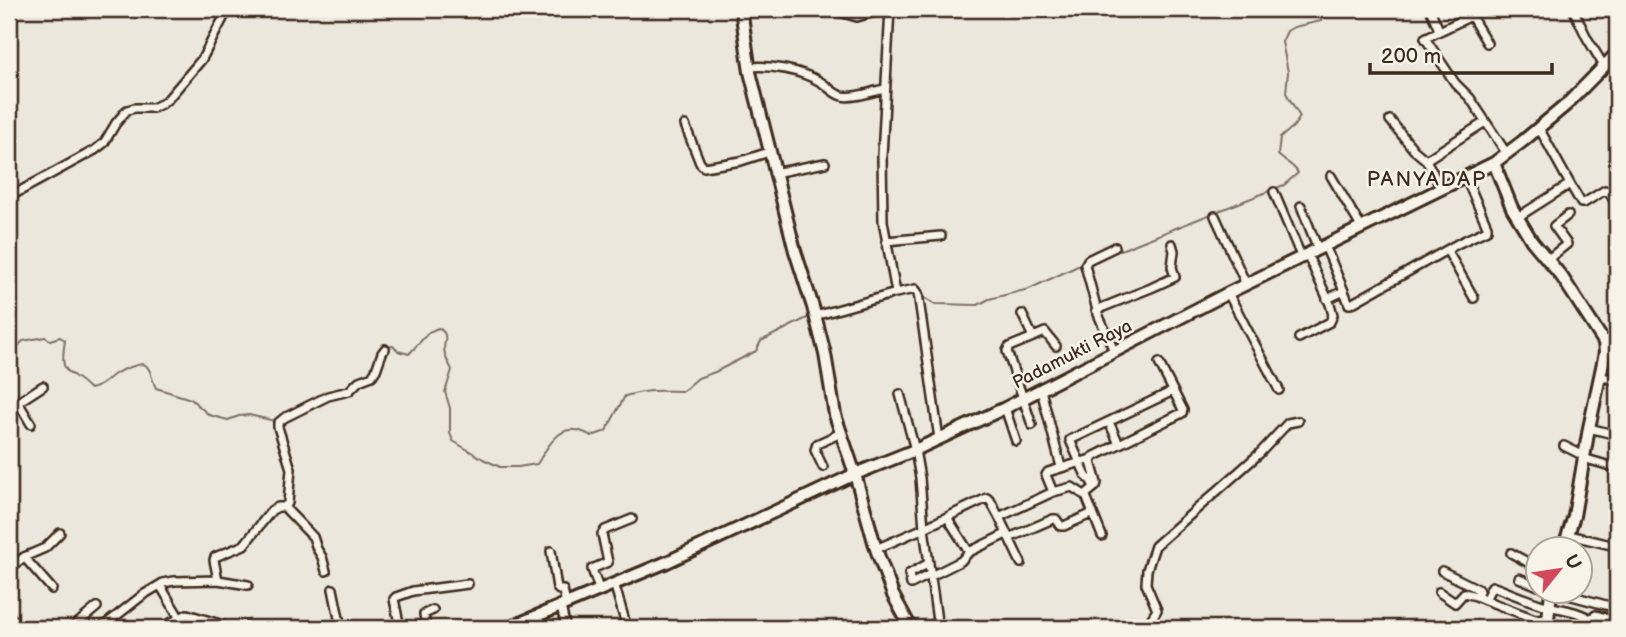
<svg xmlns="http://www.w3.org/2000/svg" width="1626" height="637" viewBox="0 0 1626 637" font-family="'Balsamiq Sans',sans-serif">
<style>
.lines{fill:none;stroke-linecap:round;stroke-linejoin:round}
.stream{stroke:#7c7064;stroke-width:2}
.street-casing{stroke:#3b2a1e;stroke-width:12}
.secondary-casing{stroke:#3b2a1e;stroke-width:16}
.primary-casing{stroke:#3b2a1e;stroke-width:16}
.street{stroke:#f7f3e8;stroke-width:7}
.secondary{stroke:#f7f3e8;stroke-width:10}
.primary{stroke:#f7f3e8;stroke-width:10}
.labels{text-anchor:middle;stroke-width:5;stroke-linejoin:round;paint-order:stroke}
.street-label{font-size:18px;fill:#3b2a1e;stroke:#f7f3e8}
.quarter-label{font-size:21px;letter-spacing:2px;fill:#3b2a1e;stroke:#f7f3e8}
</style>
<rect width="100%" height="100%" fill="#ece7dc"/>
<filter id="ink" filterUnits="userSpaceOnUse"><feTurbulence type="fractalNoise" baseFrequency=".0143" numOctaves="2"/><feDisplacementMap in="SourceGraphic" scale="14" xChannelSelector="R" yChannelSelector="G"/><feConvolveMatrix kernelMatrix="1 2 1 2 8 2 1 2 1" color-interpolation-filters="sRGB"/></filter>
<g filter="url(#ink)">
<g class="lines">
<path class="stream" d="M9 193 51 170
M1098 259 1284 185 1298 173C1295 166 1284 161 1278 155L1280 138 1294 126 1300 117 1286 93 1288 72 1282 42 1287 31 1294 27 1321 21 1322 15 1320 9
M917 287H920L925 298 935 304 978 305 989 299 1029 289 1082 264
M822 310 891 290
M388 347 393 346 398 351 409 354 429 332 438 328C452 335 441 343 445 354 446 360 450 365 452 370L445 392 450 408V433L453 441 483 459 500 467H518L537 464C545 451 557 427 575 430 581 430 587 434 592 436L606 431 625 396C648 389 660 391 683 391L698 378 715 372 756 351 761 341 811 316
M9 355 23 341 45 337 50 340 60 337 65 340C59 379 68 366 90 389 103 386 106 380 115 374 121 370 137 364 144 364 152 369 151 379 156 388L191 399 209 415 228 420 239 416 249 415 275 421
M286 484 288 472
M240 543 269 507 282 503 285 500
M211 558 212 553 228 548
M193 577 209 576 214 573"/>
<defs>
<path id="street" d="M829 9 857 17 886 9
M890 9 882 156 883 221 896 293 915 289 918 293 939 439
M1430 9 1439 30
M1573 9 1587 38 1604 66
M1487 43 1471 16 1425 38 1455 83 1470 98 1507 154
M750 67C772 65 799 70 819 81 827 85 833 94 842 96 853 99 873 91 885 89
M1390 120 1414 150 1426 160 1441 188
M685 125 700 163 704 167 741 161 769 152
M1426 160 1485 122
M774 173 825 163
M1331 176 1361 227
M1570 184 1581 203H1584L1605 190 1609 192 1617 205
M1274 192 1301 256
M9 197 95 150 104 143 116 123 127 110 135 108H153L163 103 168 99 202 59 228 9
M1301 206 1318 249
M1215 216 1246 284
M1518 217 1570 184 1539 128
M886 241 941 236
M1325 246 1344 291 1327 299
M1447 250 1474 298
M1547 260 1567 244 1554 226 1568 215
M1344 291 1349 304H1351L1459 243 1487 230V226L1465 176
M1228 293 1279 390
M1096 310 1151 288 1175 277 1172 267 1174 251 1172 244
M1022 314 1033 337
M815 316 896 293
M1299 338 1330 322 1333 315 1330 304 1307 254
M1604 342 1617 334
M1114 351 1098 314 1085 265 1088 260 1115 247
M1600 376 1617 381
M1041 390 1061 467
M900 394 915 450 920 478 924 528 987 498 990 500 999 517 1053 492 1046 475 1048 472 1091 459
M18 402 31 424
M9 408 43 386
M1005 408 1016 441
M1109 422 1119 444
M1032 425 1007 351 1009 347 1045 332 1056 346
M1589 428 1617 435
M1564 446 1584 456
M1583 458 1617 468
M823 467 815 450 817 444 841 433
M1094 487 1091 481 1086 476 1070 440 1173 391
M1053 492 1072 487 1086 496 1102 536
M1085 495 1096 486 1097 483 1091 462 1093 457 1182 413 1183 410 1159 363
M284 507 288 503 291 469 278 427V423L284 418 328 396 349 391 359 381 372 376 376 370 382 353 385 349
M947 517 969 552 1006 534
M999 517 1021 563
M1569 535 1611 545
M1009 538 1053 519H1056L1061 526H1064L1093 513
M876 549 924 528 938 628
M551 551 557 588 559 590H563L566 604
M1511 553 1538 568
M24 557 52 589
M929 563 909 574 911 584 931 574
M1580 566 1583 568
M9 569 24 557 45 548 60 533
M1442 571 1478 589 1479 591 1476 596 1485 600 1492 586C1508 592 1524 599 1540 604 1557 609 1579 610 1593 621L1590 628
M931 576 961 561 969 552
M1519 578 1538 586
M218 580 248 585
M614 583 627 628
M160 585 179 617
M333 589 341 628
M599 589 592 569 608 562 602 534 605 530 632 519
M1439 592 1455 603 1464 593 1476 596
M1557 592 1617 608
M1485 600 1535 619 1548 618
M561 607 566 628
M9 615 19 628
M1591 618 1596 615 1617 621
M1549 622 1567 628
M72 628 97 607
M101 628 143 595 163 583 174 581 218 580 214 560 215 557 244 545 272 510 278 507H284L313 537 317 549 322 557 326 571
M161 628 187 614 220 624 228 628
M400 628 394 599 396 597 413 591 468 584
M426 628 424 614 433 610
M1149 628 1150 621 1157 610 1146 584 1147 570 1155 546 1259 454 1288 423 1298 421"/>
<path id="secondary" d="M1494 163 1512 208 1532 241 1562 277 1604 342 1605 353 1589 428 1574 516 1563 550
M508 628 667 562 855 474 915 450 1005 408 1228 293 1494 163 1523 141 1566 105 1617 53
M1547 628 1551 592"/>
<path id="primary" d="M741 9 750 72 795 251 813 307 825 354 835 415 855 474 876 549 893 595 911 628"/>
</defs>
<use href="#street" class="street-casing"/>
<use href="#secondary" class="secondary-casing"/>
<use href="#primary" class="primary-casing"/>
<use href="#street" class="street"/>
<use href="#secondary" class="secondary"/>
<use href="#primary" class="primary"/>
</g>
</g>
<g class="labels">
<g class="street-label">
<text transform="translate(1072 354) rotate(-27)" y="6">Padamukti Raya</text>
</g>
<g class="quarter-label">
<text x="1427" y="186">PANYADAP</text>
</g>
</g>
<rect width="1626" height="637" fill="none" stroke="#f7f3e8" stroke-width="35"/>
<rect x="18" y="18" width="1591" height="602" fill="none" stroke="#3b2a1e" stroke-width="2.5" filter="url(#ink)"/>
<g transform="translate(1559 570) rotate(60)"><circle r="33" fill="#f7f3e8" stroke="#aca397" stroke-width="2"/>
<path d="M0-5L12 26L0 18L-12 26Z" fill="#d1495b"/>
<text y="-10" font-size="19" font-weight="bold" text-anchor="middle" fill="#3b2a1e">U</text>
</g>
<path d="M1370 63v10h182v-10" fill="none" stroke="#3b2a1e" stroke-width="3.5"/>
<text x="1381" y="63" font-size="21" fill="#3b2a1e" stroke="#f7f3e8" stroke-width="5" paint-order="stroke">200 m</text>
</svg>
